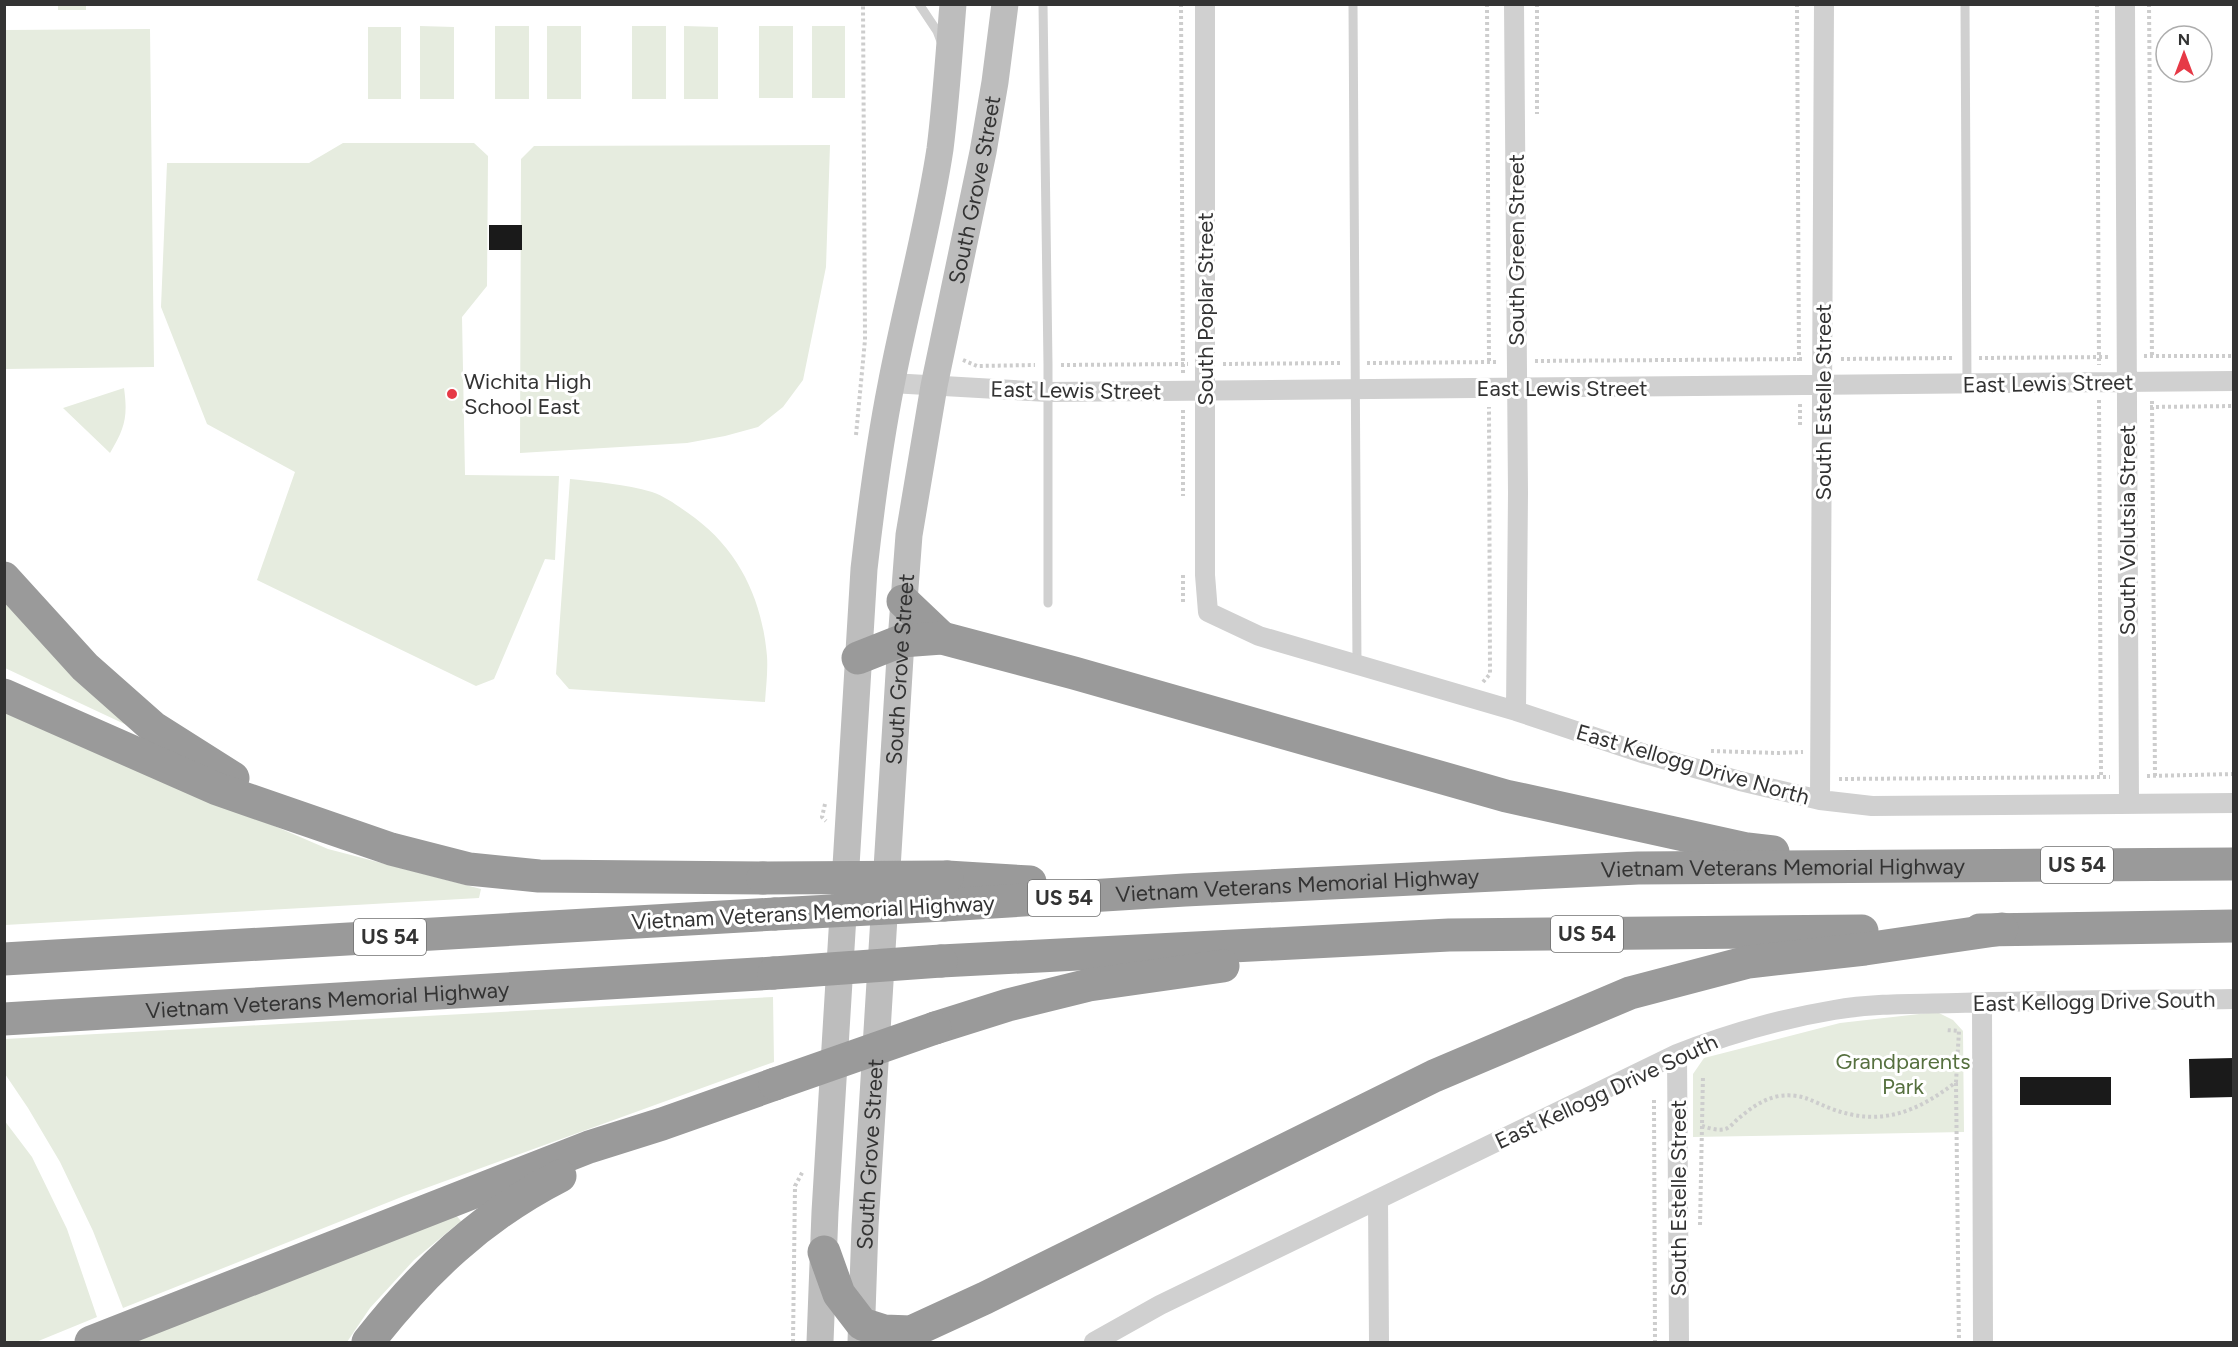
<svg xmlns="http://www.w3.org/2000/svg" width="2238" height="1347" viewBox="0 0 2238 1347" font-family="Figtree,sans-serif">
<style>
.green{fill:#e6ecdf}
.building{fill:#1a1a1a}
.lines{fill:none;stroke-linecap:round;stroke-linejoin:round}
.path{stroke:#cdcdcd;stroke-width:4;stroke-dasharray:3 3;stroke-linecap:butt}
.lane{stroke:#d0d0d0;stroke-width:9}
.street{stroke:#d0d0d0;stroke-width:20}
.secondary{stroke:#bdbdbd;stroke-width:27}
.highway{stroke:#9a9a9a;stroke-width:33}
.highway-bridge{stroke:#9a9a9a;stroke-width:33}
.poi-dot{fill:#e63946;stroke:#fff;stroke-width:2}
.labels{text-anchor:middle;stroke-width:6;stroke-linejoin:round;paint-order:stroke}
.shield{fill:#fff;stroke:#707070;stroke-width:1.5}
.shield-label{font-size:21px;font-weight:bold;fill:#333}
.street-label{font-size:22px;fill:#333;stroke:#fff}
.poi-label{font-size:22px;fill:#333;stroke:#fff;text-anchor:start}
.park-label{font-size:22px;fill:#56703f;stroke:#fff}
</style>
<rect width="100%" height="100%" fill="#fff"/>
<path class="green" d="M58 5H86V10H58Z
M420 26 454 27V99H420Z
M495 26H529V99H495Z
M547 26H581V99H547Z
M632 26H666V99H632Z
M684 26 718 27V99H684Z
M759 26H793V98H759Z
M812 26H845V98H812Z
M368 27H401V99H368Z
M150 29 154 367 5 369V30Z
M343 143H474L488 156 487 286 462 317 465 475 559 476 555 560 545 559 494 679 476 686 257 580 295 472 207 424 161 307 167 163H309Z
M830 145 826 267 803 380 783 407 758 427 725 436 687 443 520 453 521 159 534 146Z
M124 388C128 417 125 428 110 453L63 408Z
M570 479C597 482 625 484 652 492 667 497 682 509 695 518 740 552 762 600 767 656 768 671 766 687 765 702L569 689 556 674Z
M5 598 98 700 133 728 5 668Z
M5 710 328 849 481 889 479 898 5 925Z
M773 997 774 1062 404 1196 123 1308 93 1231 60 1162 28 1108 5 1074V1039Z
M1937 1012 1953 1020 1963 1031 1964 1132 1693 1137V1074L1704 1058 1840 1023Z
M4 1120 32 1157 67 1229 97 1317 36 1342H5Z
M455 1214 461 1221 414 1260 370 1308 347 1342H135L134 1337Z"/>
<path class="building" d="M489 225H522V250H489Z
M2234 1058V1097L2190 1098 2189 1059Z
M2020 1077H2111V1105H2020Z"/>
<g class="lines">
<path class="path" d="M1181 4 1183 373
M1487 4 1489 364
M1537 4V114
M1797 4 1799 361
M2097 4 2099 365
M2149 4 2152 358
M2144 356H2234
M1979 358 2109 357
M1841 359 1953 358
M963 360 977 366 1035 365
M1535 361 1803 359
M1367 363 1497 362
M1223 364 1341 363
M1061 365 1188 364
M2099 400 2101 777
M2152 401 2155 776
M1800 404V427
M2150 407 2234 406
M1183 410V496
M856 435 865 340 863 4
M1183 575V604
M1483 682 1490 674 1489 407
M1711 751 1778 753 1803 752
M2147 776 2234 774
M1839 779 2110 777
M825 804 822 817 826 821
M1956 1083 1959 1342
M1654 1100 1655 1342
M1702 1126C1709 1128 1718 1131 1725 1129 1730 1128 1734 1122 1739 1118 1751 1108 1763 1099 1779 1096 1802 1093 1811 1101 1832 1109 1881 1127 1917 1112 1956 1082L1959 1031 1946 1030
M1700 1225 1703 1075
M793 1342 795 1186 803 1171"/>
<path class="lane" d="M919 4 937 31 942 44
M1043 4 1048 365V603
M1353 4 1357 665
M1965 4 1967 384"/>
<path class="street" d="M1205 4V575L1208 612 1259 636 1516 711 1645 754 1740 781 1820 800 1872 806 2234 803
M1514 4 1518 493 1516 711
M2125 4 2129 804
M891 383 1048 392 2234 381
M1820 800 1824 4
M1982 1002 1983 1342
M1677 1054 1679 1342
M1378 1199 1379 1342
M1094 1342 1160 1305 1677 1054C1728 1034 1780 1019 1834 1010 1874 1003 1916 1004 1957 1003 2049 1000 2141 1000 2234 999"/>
<g class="secondary">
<path d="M820 1342 825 1212 864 569C871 507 879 446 891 385 906 306 928 229 940 149 946 101 949 53 953 4"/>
<path id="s1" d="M861 1342 865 1226 901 641 909 535 934 386 983 152 995 82 1005 4"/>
</g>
<g class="highway">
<path d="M4 578 85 667 154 728 233 778"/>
<path d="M903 601 942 638"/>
<path d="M858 658 901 641 942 638 1074 673 1506 796 1747 849 1773 852"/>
<path d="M4 695 217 789 391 849 469 869 539 876 763 878"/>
<path d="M947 877 1030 882"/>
<path id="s2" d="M944 905 1185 890 1638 868 2234 864"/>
<path d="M1980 930 2234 926"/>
<path d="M4 959 775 914"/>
<path d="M941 961 1449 935 1862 931"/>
<path id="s3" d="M4 1019 774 973"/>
<path d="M935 1028 1008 1005 1089 985 1223 966"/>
<path d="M824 1252 839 1294 862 1324 884 1331 911 1332 985 1298 1434 1076 1630 993 1748 962 1865 949 2002 929"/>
<path d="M91 1342 589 1147 662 1124 775 1084"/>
<path d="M368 1342C423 1272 480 1217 560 1176"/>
</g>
<path class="highway-bridge" d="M763 878 947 877
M775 914 944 905
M774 973 941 961
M775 1084 935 1028"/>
</g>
<circle class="poi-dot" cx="452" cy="394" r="6"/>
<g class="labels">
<g class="shield">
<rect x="2041" y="847" width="72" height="36" rx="4.5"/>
<rect x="1028" y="880" width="72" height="36" rx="4.5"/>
<rect x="1551" y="916" width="72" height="36" rx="4.5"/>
<rect x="354" y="919" width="72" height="36" rx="4.5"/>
</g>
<g class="shield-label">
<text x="2077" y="872">US 54</text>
<text x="1064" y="905">US 54</text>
<text x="1587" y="941">US 54</text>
<text x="390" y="944">US 54</text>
</g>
<g class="street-label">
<text dy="8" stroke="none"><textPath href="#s1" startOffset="1160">South Grove Street</textPath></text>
<text transform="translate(1516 250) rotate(-90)" y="8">South Green Street</text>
<text transform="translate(1205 309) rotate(-90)" y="8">South Poplar Street</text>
<text transform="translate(2048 383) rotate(-1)" y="8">East Lewis Street</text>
<text x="1562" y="396">East Lewis Street</text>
<text transform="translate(1076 390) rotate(1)" y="8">East Lewis Street</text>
<text transform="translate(1823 402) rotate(-90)" y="8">South Estelle Street</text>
<text transform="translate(2127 530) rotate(-90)" y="8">South Volutsia Street</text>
<text dy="8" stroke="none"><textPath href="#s1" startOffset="674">South Grove Street</textPath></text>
<text transform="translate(1693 764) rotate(16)" y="8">East Kellogg Drive North</text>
<text dy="8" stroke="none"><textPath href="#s2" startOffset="840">Vietnam Veterans Memorial Highway</textPath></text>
<text dy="8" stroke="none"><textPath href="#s2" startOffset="354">Vietnam Veterans Memorial Highway</textPath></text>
<text transform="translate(813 912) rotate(-3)" y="8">Vietnam Veterans Memorial Highway</text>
<text dy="8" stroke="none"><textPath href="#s3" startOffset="324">Vietnam Veterans Memorial Highway</textPath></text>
<text transform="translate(2094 1001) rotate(-1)" y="8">East Kellogg Drive South</text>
<text transform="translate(1606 1091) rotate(-25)" y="8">East Kellogg Drive South</text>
<text dy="8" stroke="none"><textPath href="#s1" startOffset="188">South Grove Street</textPath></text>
<text transform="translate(1678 1198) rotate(-90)" y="8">South Estelle Street</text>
</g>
<g class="poi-label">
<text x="464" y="389">Wichita High<tspan x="464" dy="25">School East</tspan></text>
</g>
<g class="park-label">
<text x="1903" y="1069">Grandparents<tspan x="1903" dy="25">Park</tspan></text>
</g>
</g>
<rect width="2238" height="1347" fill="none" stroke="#333333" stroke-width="12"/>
<g transform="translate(2184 54)"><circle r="28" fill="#ffffff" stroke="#adadad" stroke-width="1.5"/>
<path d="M0-4.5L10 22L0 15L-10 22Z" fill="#e63946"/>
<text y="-9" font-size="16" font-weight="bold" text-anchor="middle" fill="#333333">N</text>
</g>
</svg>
